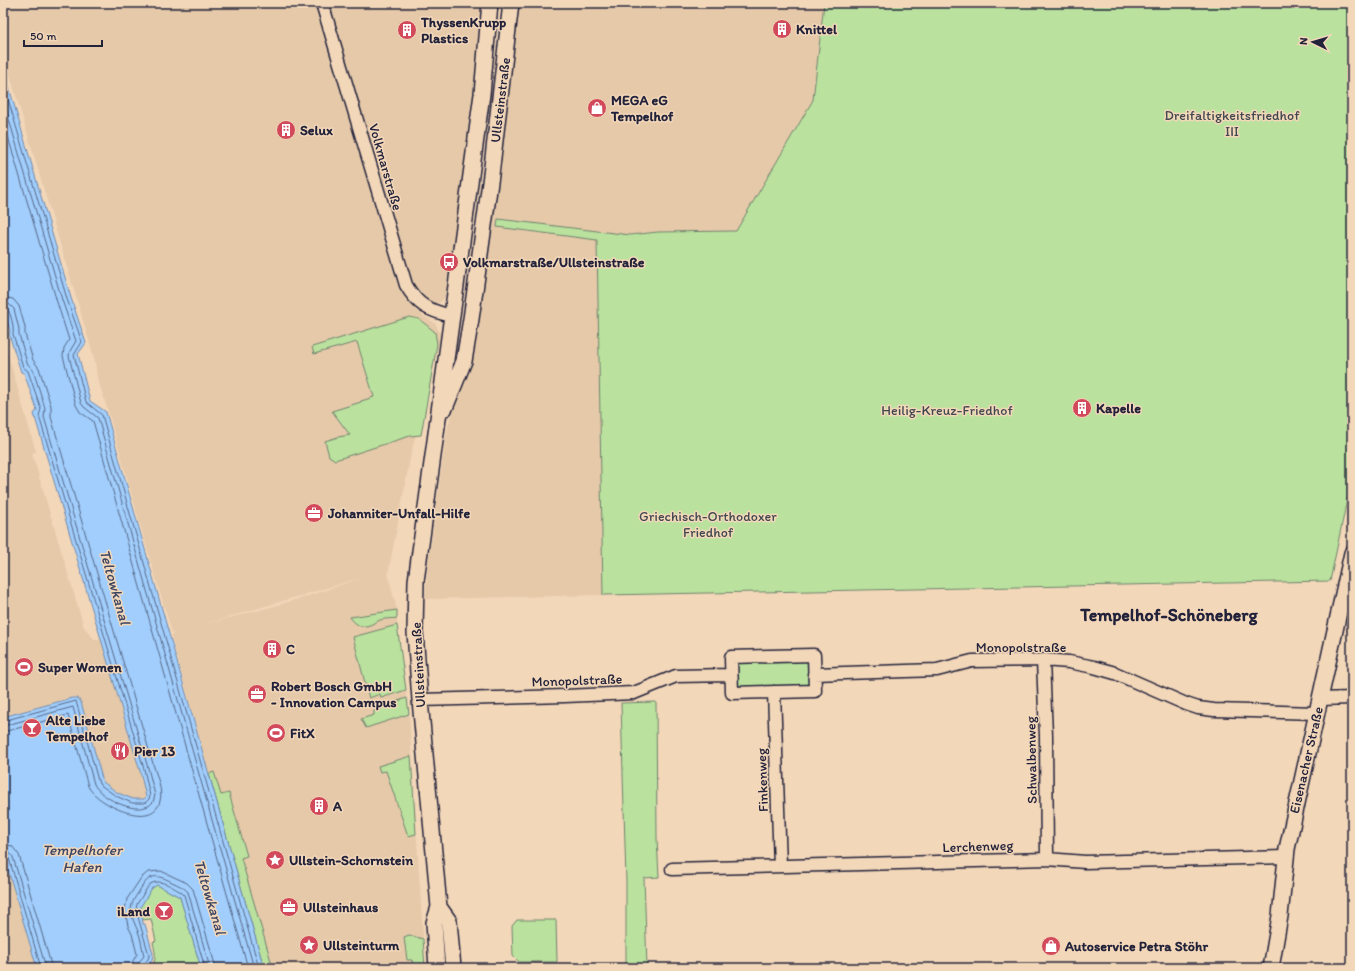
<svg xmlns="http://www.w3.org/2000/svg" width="1355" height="971" viewBox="0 0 1355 971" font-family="Itim,sans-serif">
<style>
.built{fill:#e5c9a9;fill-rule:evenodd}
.green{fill:#bae29e;stroke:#6e826c}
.water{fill:#a1cefc;stroke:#6e89af}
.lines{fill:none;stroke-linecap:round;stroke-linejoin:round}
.shore{stroke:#556788;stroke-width:1}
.minor-casing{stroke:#22223b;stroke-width:15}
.tertiary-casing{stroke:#22223b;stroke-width:18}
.minor{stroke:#f3d7b9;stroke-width:12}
.tertiary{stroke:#f3d7b9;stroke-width:15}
.labels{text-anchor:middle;stroke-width:3;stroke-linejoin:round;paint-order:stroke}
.poi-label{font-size:14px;font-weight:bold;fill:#22223b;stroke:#f3d7b9;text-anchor:start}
.street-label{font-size:14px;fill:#22223b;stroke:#f3d7b9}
.park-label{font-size:14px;fill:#40484f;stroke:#f3d7b9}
.water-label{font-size:15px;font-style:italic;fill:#3b4462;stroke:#f3d7b9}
.district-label{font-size:18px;font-weight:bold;fill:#22223b;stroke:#f3d7b9}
</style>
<rect width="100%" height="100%" fill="#f3d7b9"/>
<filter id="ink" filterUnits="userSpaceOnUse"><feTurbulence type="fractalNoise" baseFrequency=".025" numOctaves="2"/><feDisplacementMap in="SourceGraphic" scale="8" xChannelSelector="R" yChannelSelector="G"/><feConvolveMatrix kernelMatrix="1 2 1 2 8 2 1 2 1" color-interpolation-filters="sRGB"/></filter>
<g filter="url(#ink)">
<path class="built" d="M3 3H315L398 285 409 303 422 315 435 323 440 333V338L411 454 388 574 397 610V625L409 714 425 968H268L215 794 171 636 174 633H172L147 549 108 411 97 377 95 361 3 52ZM364 577 317 593 278 605 202 625Z
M329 3H484L472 117 446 294 444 299 439 303 432 304 425 299 417 290 410 277Z
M518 3H824L813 100 736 231 658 232 630 235 597 232 603 595 425 599 428 565 446 436 449 422 467 374 496 189 511 77Z
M3 337 36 452 32 453 84 627 94 639H101L140 771 146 797 144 799H133L118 793 103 782 81 702 75 697 3 717Z
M3 853 37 968H3Z"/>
<path class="green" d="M824 3H1352V476L1330 581 603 595 597 240 497 227 498 219 630 235 658 232 736 231 813 100Z
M409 317 419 319 435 332 437 344 421 435 410 436 335 460 329 456 325 441 338 437 350 435 332 411 361 402V401L374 397 357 342 314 354 312 347Z
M397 610V618C392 619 383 618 378 621 367 627 359 630 350 617Z
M397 625 406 690 381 698 380 694 369 698 353 637Z
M801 659 806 661 809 664 810 681 807 685 802 687H741C733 681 734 667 742 661Z
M407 698 409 714 366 728 361 719 374 715V711L383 708 382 706Z
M656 702 657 838 659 877 644 878 647 968H626V881L621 703Z
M411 756 416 834 408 836 386 771 380 772 378 766Z
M214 772 221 795 229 793 247 856 241 858 273 968H264L209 774Z
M157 885 180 897 201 968H150C158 960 155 952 153 942L156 941 151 919 142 920 140 910 141 905 152 888Z
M517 920H556L557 962H519L513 956 512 926Z
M409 935 423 939 425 968H416L413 966 412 960H407L404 937Z"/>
<path class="water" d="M3 67 71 298 86 343 78 354 90 401 106 412 264 968H201L180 897 157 885 152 888 141 906 143 924H145L153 954 152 961 147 966 121 968H37L3 853V717L72 698H78L81 702 103 782 118 793 133 799H144L146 797 140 771 101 639 34 414 37 410 24 373 21 372 9 334 10 331 3 305Z"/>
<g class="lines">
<path class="shore" d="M3 82 67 299 82 342 74 355 86 402 102 415 259 968
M3 99 62 300 76 341 70 351 69 356 81 403 84 407 98 418 254 968
M3 120 57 302 69 340 64 348 63 356 76 405 80 412 93 421 248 968
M3 297 13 299 19 306 25 327V334L33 360 39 368 51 406V417L154 767C157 777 163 791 160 801 153 831 96 804 88 786L68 715 3 732
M3 303 9 304 14 309 19 329V334L27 363 33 370 45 408 44 417 148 768 155 795 153 802C141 818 101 799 94 784L73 707 3 726
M3 308H7C11 314 14 327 13 334L23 367 28 371 41 409 39 416 144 769 150 796 149 799 145 803H132L116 796 99 784 76 701 3 721
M3 844 12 846 19 855 52 968
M3 850 9 852 13 857 46 968
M3 855 7 856 9 858 41 968
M132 968 133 961 137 954 132 934 128 926 125 910 127 899 141 878 148 872 161 871 187 883 193 889 216 968
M138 968 139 962 144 956C142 948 141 938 138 931 135 925 132 918 131 911 131 904 134 899 138 893 148 876 153 872 172 882 178 885 184 887 188 892L210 968
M143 968C143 962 149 961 149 955L136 910 137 904 149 885C159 877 172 887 181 892L184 895 205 968"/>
<defs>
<path id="minor" d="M322 3 406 285C418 306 428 310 451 316
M814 655 815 691 732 693 731 657Z
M1043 660 1046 736 1047 859
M814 674 937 670 972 661 1043 660 1069 662 1094 667 1115 673 1186 704 1198 708 1214 710 1316 713
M774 692 780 866
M1320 699 1352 698
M420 700 565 696 634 693 676 676 731 675
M672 869 1047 859 1085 862 1285 857"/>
<path id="tertiary" d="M445 408 464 361 471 319 491 175 511 3
M439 907 449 921 453 968
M437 968 434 923 439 907 420 700 415 632 416 581 482 94 490 3
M1271 968 1280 916 1287 849 1352 553"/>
</defs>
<use href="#minor" class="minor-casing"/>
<use href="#tertiary" class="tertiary-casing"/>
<use href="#minor" class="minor"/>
<use href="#tertiary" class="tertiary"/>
</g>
</g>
<defs>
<symbol id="building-disc" viewBox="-11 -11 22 22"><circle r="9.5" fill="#d1495b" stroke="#f3d7b9"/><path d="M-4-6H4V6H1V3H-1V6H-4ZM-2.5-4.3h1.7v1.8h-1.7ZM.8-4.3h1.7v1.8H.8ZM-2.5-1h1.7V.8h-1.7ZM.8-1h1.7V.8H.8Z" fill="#fff"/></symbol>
<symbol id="shop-disc" viewBox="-11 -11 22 22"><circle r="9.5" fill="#d1495b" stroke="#f3d7b9"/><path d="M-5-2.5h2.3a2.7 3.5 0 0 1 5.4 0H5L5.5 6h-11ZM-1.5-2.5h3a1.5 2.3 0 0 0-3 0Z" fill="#fff"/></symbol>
<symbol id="bus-disc" viewBox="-11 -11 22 22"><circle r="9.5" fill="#d1495b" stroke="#f3d7b9"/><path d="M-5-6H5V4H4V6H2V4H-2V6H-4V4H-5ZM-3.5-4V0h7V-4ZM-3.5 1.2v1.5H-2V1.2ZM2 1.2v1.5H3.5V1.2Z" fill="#fff"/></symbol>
<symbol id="office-disc" viewBox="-11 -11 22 22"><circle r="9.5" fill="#d1495b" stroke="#f3d7b9"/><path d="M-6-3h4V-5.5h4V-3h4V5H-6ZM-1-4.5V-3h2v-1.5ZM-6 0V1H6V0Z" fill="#fff"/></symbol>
<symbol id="stadium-disc" viewBox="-11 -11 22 22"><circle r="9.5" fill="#d1495b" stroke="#f3d7b9"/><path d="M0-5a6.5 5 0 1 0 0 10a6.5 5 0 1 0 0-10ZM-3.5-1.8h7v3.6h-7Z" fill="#fff"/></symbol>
<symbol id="bar-disc" viewBox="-11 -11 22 22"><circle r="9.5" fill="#d1495b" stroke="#f3d7b9"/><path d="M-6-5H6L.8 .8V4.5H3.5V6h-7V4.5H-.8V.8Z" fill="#fff"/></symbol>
<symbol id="restaurant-disc" viewBox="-11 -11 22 22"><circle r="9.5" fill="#d1495b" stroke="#f3d7b9"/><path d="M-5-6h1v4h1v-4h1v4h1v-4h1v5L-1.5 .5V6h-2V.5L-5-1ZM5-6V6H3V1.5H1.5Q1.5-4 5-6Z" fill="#fff"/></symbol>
<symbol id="sight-disc" viewBox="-11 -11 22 22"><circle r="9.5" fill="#d1495b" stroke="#f3d7b9"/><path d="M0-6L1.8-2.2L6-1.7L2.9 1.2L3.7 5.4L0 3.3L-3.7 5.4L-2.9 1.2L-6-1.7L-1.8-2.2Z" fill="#fff"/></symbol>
</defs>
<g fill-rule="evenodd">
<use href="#building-disc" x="771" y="18" width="22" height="22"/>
<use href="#building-disc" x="396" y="19" width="22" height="22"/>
<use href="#shop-disc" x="586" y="97" width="22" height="22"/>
<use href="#building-disc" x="275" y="119" width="22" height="22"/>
<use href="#bus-disc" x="438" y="251" width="22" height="22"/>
<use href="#building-disc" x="1071" y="397" width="22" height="22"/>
<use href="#office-disc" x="303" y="502" width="22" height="22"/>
<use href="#building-disc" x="261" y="638" width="22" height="22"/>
<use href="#stadium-disc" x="13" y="656" width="22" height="22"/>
<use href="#office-disc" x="246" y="683" width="22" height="22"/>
<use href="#bar-disc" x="21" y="717" width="22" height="22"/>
<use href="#stadium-disc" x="265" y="722" width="22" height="22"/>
<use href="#restaurant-disc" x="109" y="740" width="22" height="22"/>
<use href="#building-disc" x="308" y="795" width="22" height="22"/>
<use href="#sight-disc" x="264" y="849" width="22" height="22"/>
<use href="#office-disc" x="278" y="896" width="22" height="22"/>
<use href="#bar-disc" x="153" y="900" width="22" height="22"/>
<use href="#sight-disc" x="298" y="934" width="22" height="22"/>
<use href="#shop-disc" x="1040" y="935" width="22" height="22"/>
</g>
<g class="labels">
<g class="poi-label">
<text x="421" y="27">ThyssenKrupp<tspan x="421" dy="16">Plastics</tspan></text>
<text x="796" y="34">Knittel</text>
<text x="611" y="105">MEGA eG<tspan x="611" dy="16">Tempelhof</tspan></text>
<text x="300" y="135">Selux</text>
<text x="463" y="267">Volkmarstraße/Ullsteinstraße</text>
<text x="1096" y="413">Kapelle</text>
<text x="328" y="518">Johanniter-Unfall-Hilfe</text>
<text x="286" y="654">C</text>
<text x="38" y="672">Super Women</text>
<text x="271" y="691">Robert Bosch GmbH<tspan x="271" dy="16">- Innovation Campus</tspan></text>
<text x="46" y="725">Alte Liebe<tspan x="46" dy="16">Tempelhof</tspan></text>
<text x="290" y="738">FitX</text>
<text x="134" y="756">Pier 13</text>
<text x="333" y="811">A</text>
<text x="289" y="865">Ullstein-Schornstein</text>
<text x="303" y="912">Ullsteinhaus</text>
<text x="150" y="916" text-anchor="end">iLand</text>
<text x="323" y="950">Ullsteinturm</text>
<text x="1065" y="951">Autoservice Petra Stöhr</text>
</g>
<g class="street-label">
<text transform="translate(500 100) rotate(-83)" y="5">Ullsteinstraße</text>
<text transform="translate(386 167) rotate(74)" y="5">Volkmarstraße</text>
<text x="1021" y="652">Monopolstraße</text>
<text transform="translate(418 665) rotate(-93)" y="5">Ullsteinstraße</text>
<text transform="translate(577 680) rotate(-2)" y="5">Monopolstraße</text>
<text transform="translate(1031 760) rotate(-91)" y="5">Schwalbenweg</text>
<text transform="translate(1306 760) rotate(-77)" y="5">Eisenacher Straße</text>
<text transform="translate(762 780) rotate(-92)" y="5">Finkenweg</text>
<text transform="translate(978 846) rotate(-2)" y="5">Lerchenweg</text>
</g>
<g class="park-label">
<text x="1232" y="120">Dreifaltigkeitsfriedhof<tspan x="1232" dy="16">III</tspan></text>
<text x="947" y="415">Heilig-Kreuz-Friedhof</text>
<text x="708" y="521">Griechisch-Orthodoxer<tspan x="708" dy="16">Friedhof</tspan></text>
</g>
<g class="water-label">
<text transform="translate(115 587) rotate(74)" y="5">Teltowkanal</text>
<text x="82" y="855">Tempelhofer<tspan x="82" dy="17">Hafen</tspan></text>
<text transform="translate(210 897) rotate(73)" y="5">Teltowkanal</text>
</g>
<g class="district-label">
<text x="1169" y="621">Tempelhof-Schöneberg</text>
</g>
</g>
<rect width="1355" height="971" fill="none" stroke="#f3d7b9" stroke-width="16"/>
<rect x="8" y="8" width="1339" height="955" fill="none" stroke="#22223b" stroke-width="1.5" filter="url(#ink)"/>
<g transform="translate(1313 42) rotate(275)" stroke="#f3d7b9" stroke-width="3" paint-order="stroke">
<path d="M0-3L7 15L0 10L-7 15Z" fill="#22223b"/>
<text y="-6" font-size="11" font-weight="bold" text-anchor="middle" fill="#22223b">N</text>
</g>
<path d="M24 40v6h78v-6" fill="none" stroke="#22223b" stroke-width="2"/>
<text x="30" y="40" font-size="12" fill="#22223b" stroke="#f3d7b9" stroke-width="3" paint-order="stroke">50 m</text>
</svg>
